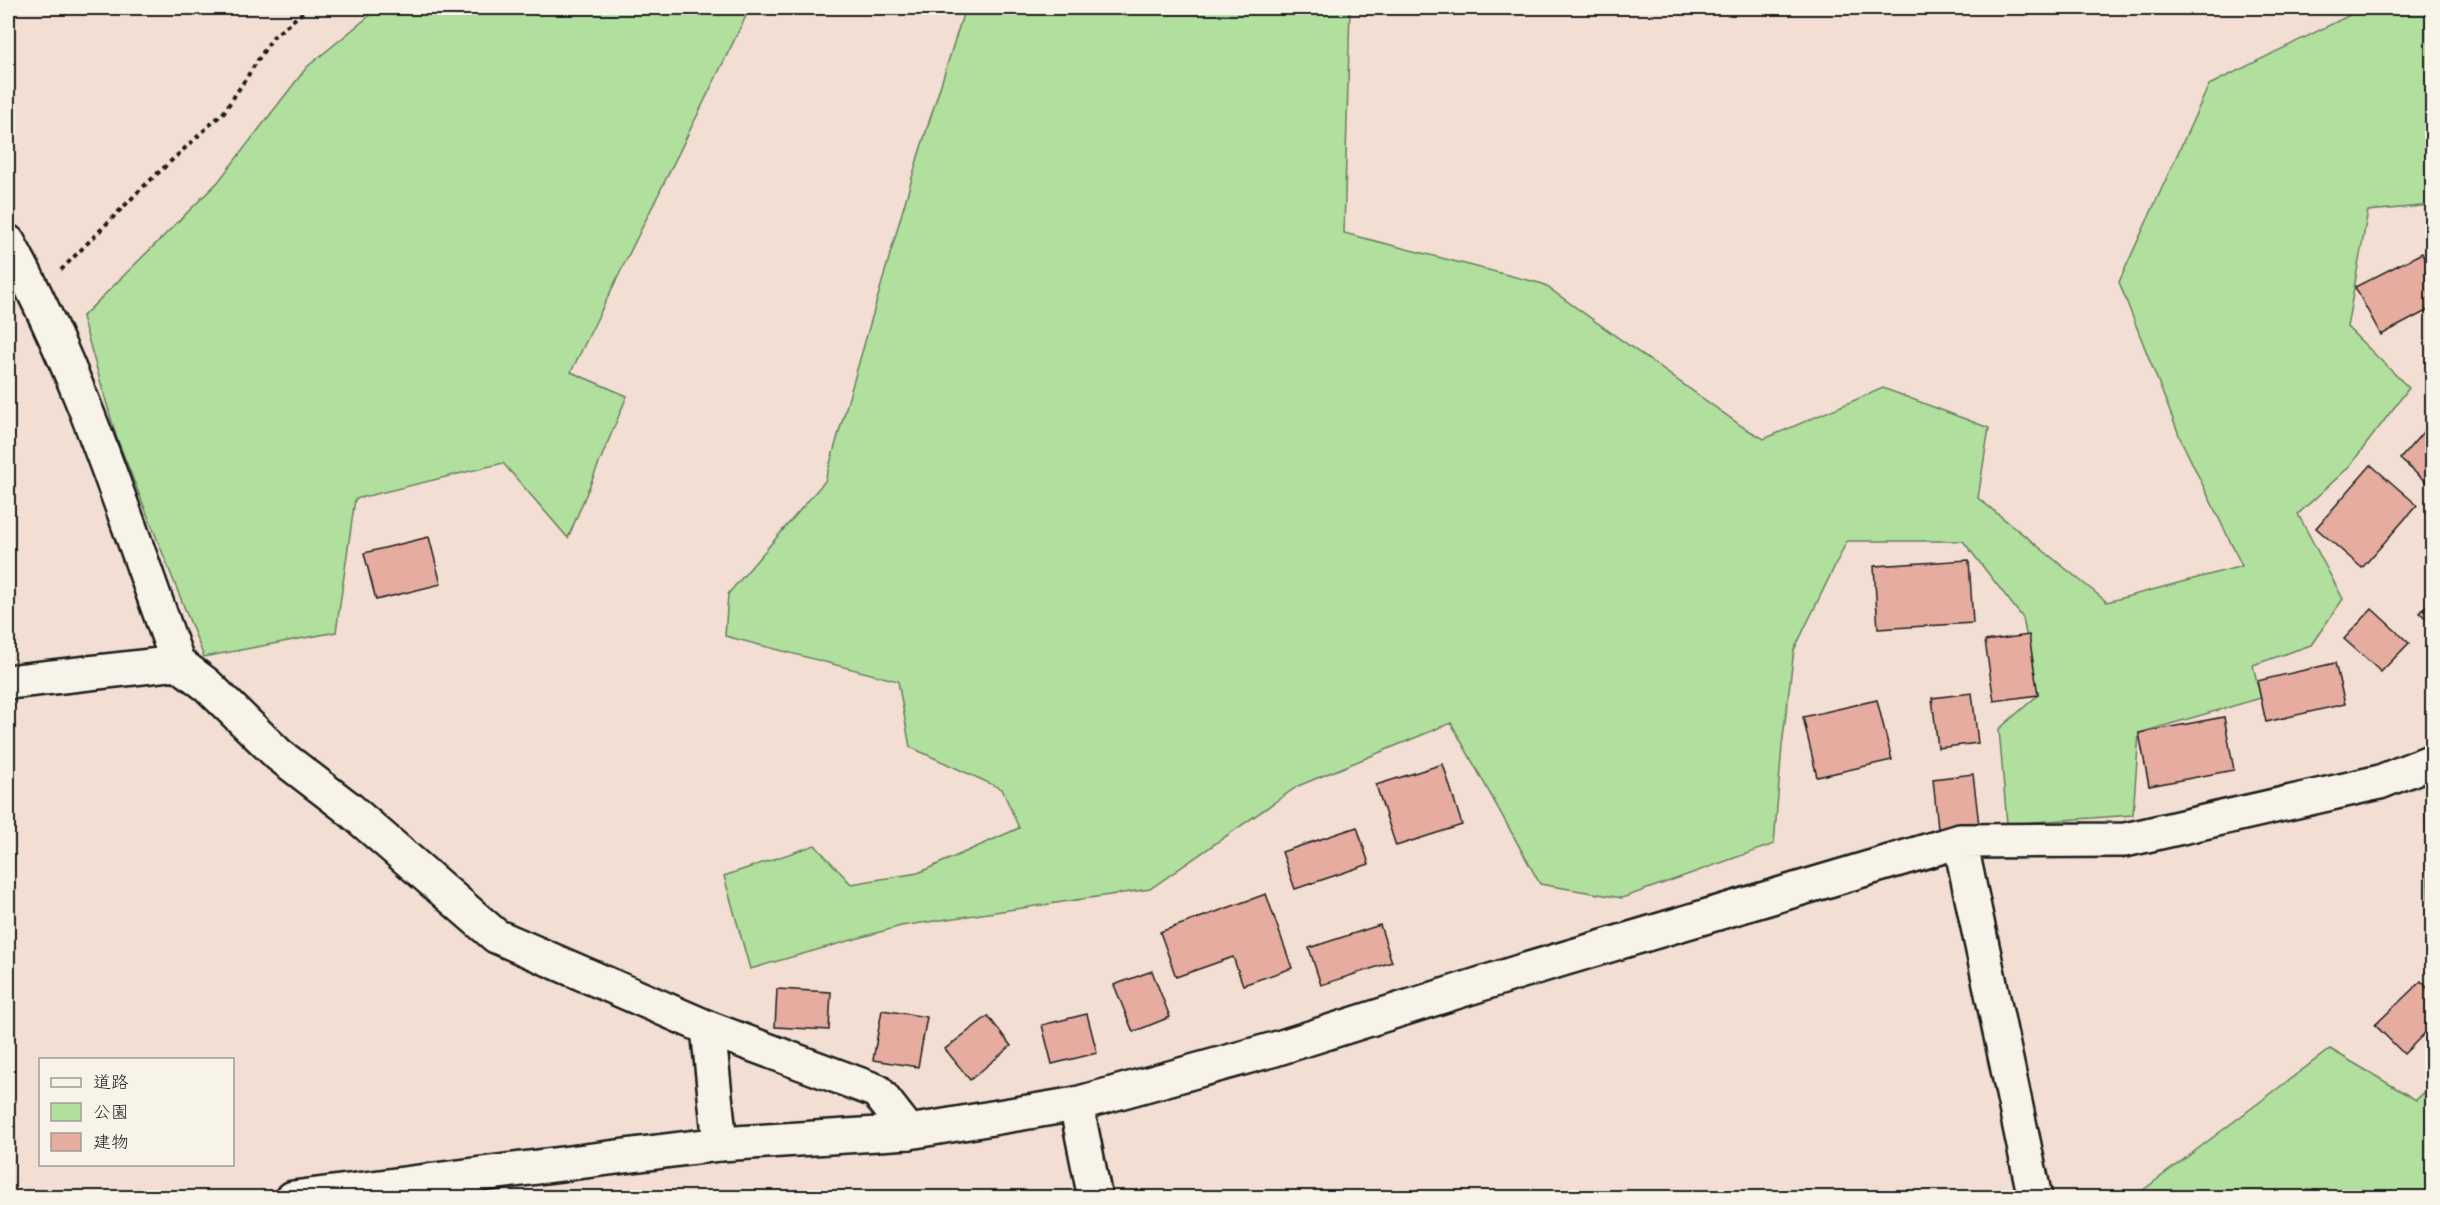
<svg xmlns="http://www.w3.org/2000/svg" width="2440" height="1205" viewBox="0 0 2440 1205" font-family="Delius,'Klee One',sans-serif">
<style>
.green{fill:#b0df9e;stroke:#667e5d;stroke-width:1.5}
.building{fill:#e5ac9f;stroke:#1c1c1c;stroke-width:1.5}
.lines{fill:none;stroke-linecap:round;stroke-linejoin:round}
.street-casing{stroke:#1c1c1c;stroke-width:38}
.secondary-casing{stroke:#1c1c1c;stroke-width:38}
.path{stroke:#1c1c1c;stroke-width:4;stroke-dasharray:4.5 4.5;stroke-linecap:butt}
.street{stroke:#f7f3e8;stroke-width:33}
.secondary{stroke:#f7f3e8;stroke-width:33}
</style>
<rect width="100%" height="100%" fill="#f2ded2"/>
<filter id="ink" filterUnits="userSpaceOnUse"><feTurbulence type="fractalNoise" baseFrequency=".0167" numOctaves="2"/><feDisplacementMap in="SourceGraphic" scale="12" xChannelSelector="R" yChannelSelector="G"/><feConvolveMatrix kernelMatrix="1 2 1 2 8 2 1 2 1" color-interpolation-filters="sRGB"/></filter>
<g filter="url(#ink)">
<path class="green" d="M379 8H750L571 372 627 396 568 538 503 463 355 499 336 632 204 657 116 436 82 317 218 182 307 67Z
M965 8H1350L1344 233 1543 284 1743 427 1764 439 1883 388 1989 428 1978 498 2107 602 2242 566 2181 440 2119 282 2209 85 2364 8H2432V205L2368 211 2347 327 2409 388 2348 468 2298 514 2343 599 2311 645 2253 665 2261 698 2139 733 2133 815 2007 824 1999 729 2038 695 2023 618 1963 541H1847L1794 650 1782 746 1774 844 1622 898 1540 884 1451 723 1298 786 1150 889 901 926 750 969 724 876 815 845 851 884 918 873 1019 828 1002 789 910 747 898 681 725 636 728 594 825 481 918 157Z
M2432 799V943L2430 939 2425 805Z
M2330 1049 2416 1100 2432 1085V1197H2134Z"/>
<path class="building" d="M2422 253 2432 274V308L2381 335 2355 287Z
M2429 425 2432 428V487L2400 459Z
M2371 465 2417 505 2362 568 2316 528Z
M429 537 441 584 376 600 364 553Z
M1969 560 1973 623 1878 629 1874 566Z
M2432 599V624L2420 613Z
M2372 609 2409 643 2381 672 2344 639Z
M2029 635 2038 695 1994 701 1985 641Z
M2335 663 2345 704 2266 722 2257 681Z
M1972 693 1978 743 1938 748 1932 698Z
M1877 700 1892 760 1817 777 1803 717Z
M2224 717 2234 770 2149 786 2139 733Z
M1443 764 1462 825 1396 846 1376 785Z
M1973 774 1979 825 1938 829 1933 779Z
M1357 827 1369 864 1295 889 1282 852Z
M1266 894 1292 968 1243 985 1233 957 1176 977 1160 932Z
M1380 925 1392 962 1321 985 1309 948Z
M1152 971 1170 1017 1133 1032 1114 985Z
M2421 981 2432 993V1026L2404 1054 2375 1025Z
M777 989 831 992 829 1030 775 1027Z
M882 1010 927 1017 918 1067 873 1060Z
M1087 1014 1097 1053 1052 1064 1042 1025Z
M988 1016 1011 1046 970 1080 945 1049Z"/>
<g class="lines">
<defs>
<path id="street" d="M8 242C81 374 126 521 178 663L207 685 279 755 347 807 496 936 708 1028 877 1091 909 1132
M8 682 178 663
M708 1028 720 1144
M1076 1104 1095 1198"/>
<path id="secondary" d="M1960 841 2035 1198
M293 1198 720 1144 909 1132 1076 1104 1275 1049 1519 972 1960 841 2125 840 2380 782 2432 761"/>
</defs>
<use href="#street" class="street-casing"/>
<use href="#secondary" class="secondary-casing"/>
<path class="path" d="M61 270 143 187 224 112 273 37 308 8"/>
<use href="#street" class="street"/>
<use href="#secondary" class="secondary"/>
</g>
</g>
<rect width="2440" height="1205" fill="none" stroke="#f7f3e8" stroke-width="30"/>
<rect x="15" y="15" width="2410" height="1175" fill="none" stroke="#1c1c1c" stroke-width="2" filter="url(#ink)"/>
<rect x="39" y="1058" width="195" height="108" fill="#f7f3e8" stroke="#9f9d96" stroke-width="1.5"/>
<rect x="51" y="1078" width="30" height="9" fill="#f7f3e8" stroke="#9f9d96" stroke-width="1.5"/>
<text x="93" y="1088" font-size="18" fill="#1c1c1c">道路</text>
<rect x="51" y="1103" width="30" height="18" fill="#b0df9e" stroke="#9f9d96" stroke-width="1.5"/>
<text x="93" y="1118" font-size="18" fill="#1c1c1c">公園</text>
<rect x="51" y="1133" width="30" height="18" fill="#e5ac9f" stroke="#9f9d96" stroke-width="1.5"/>
<text x="93" y="1148" font-size="18" fill="#1c1c1c">建物</text>
</svg>
